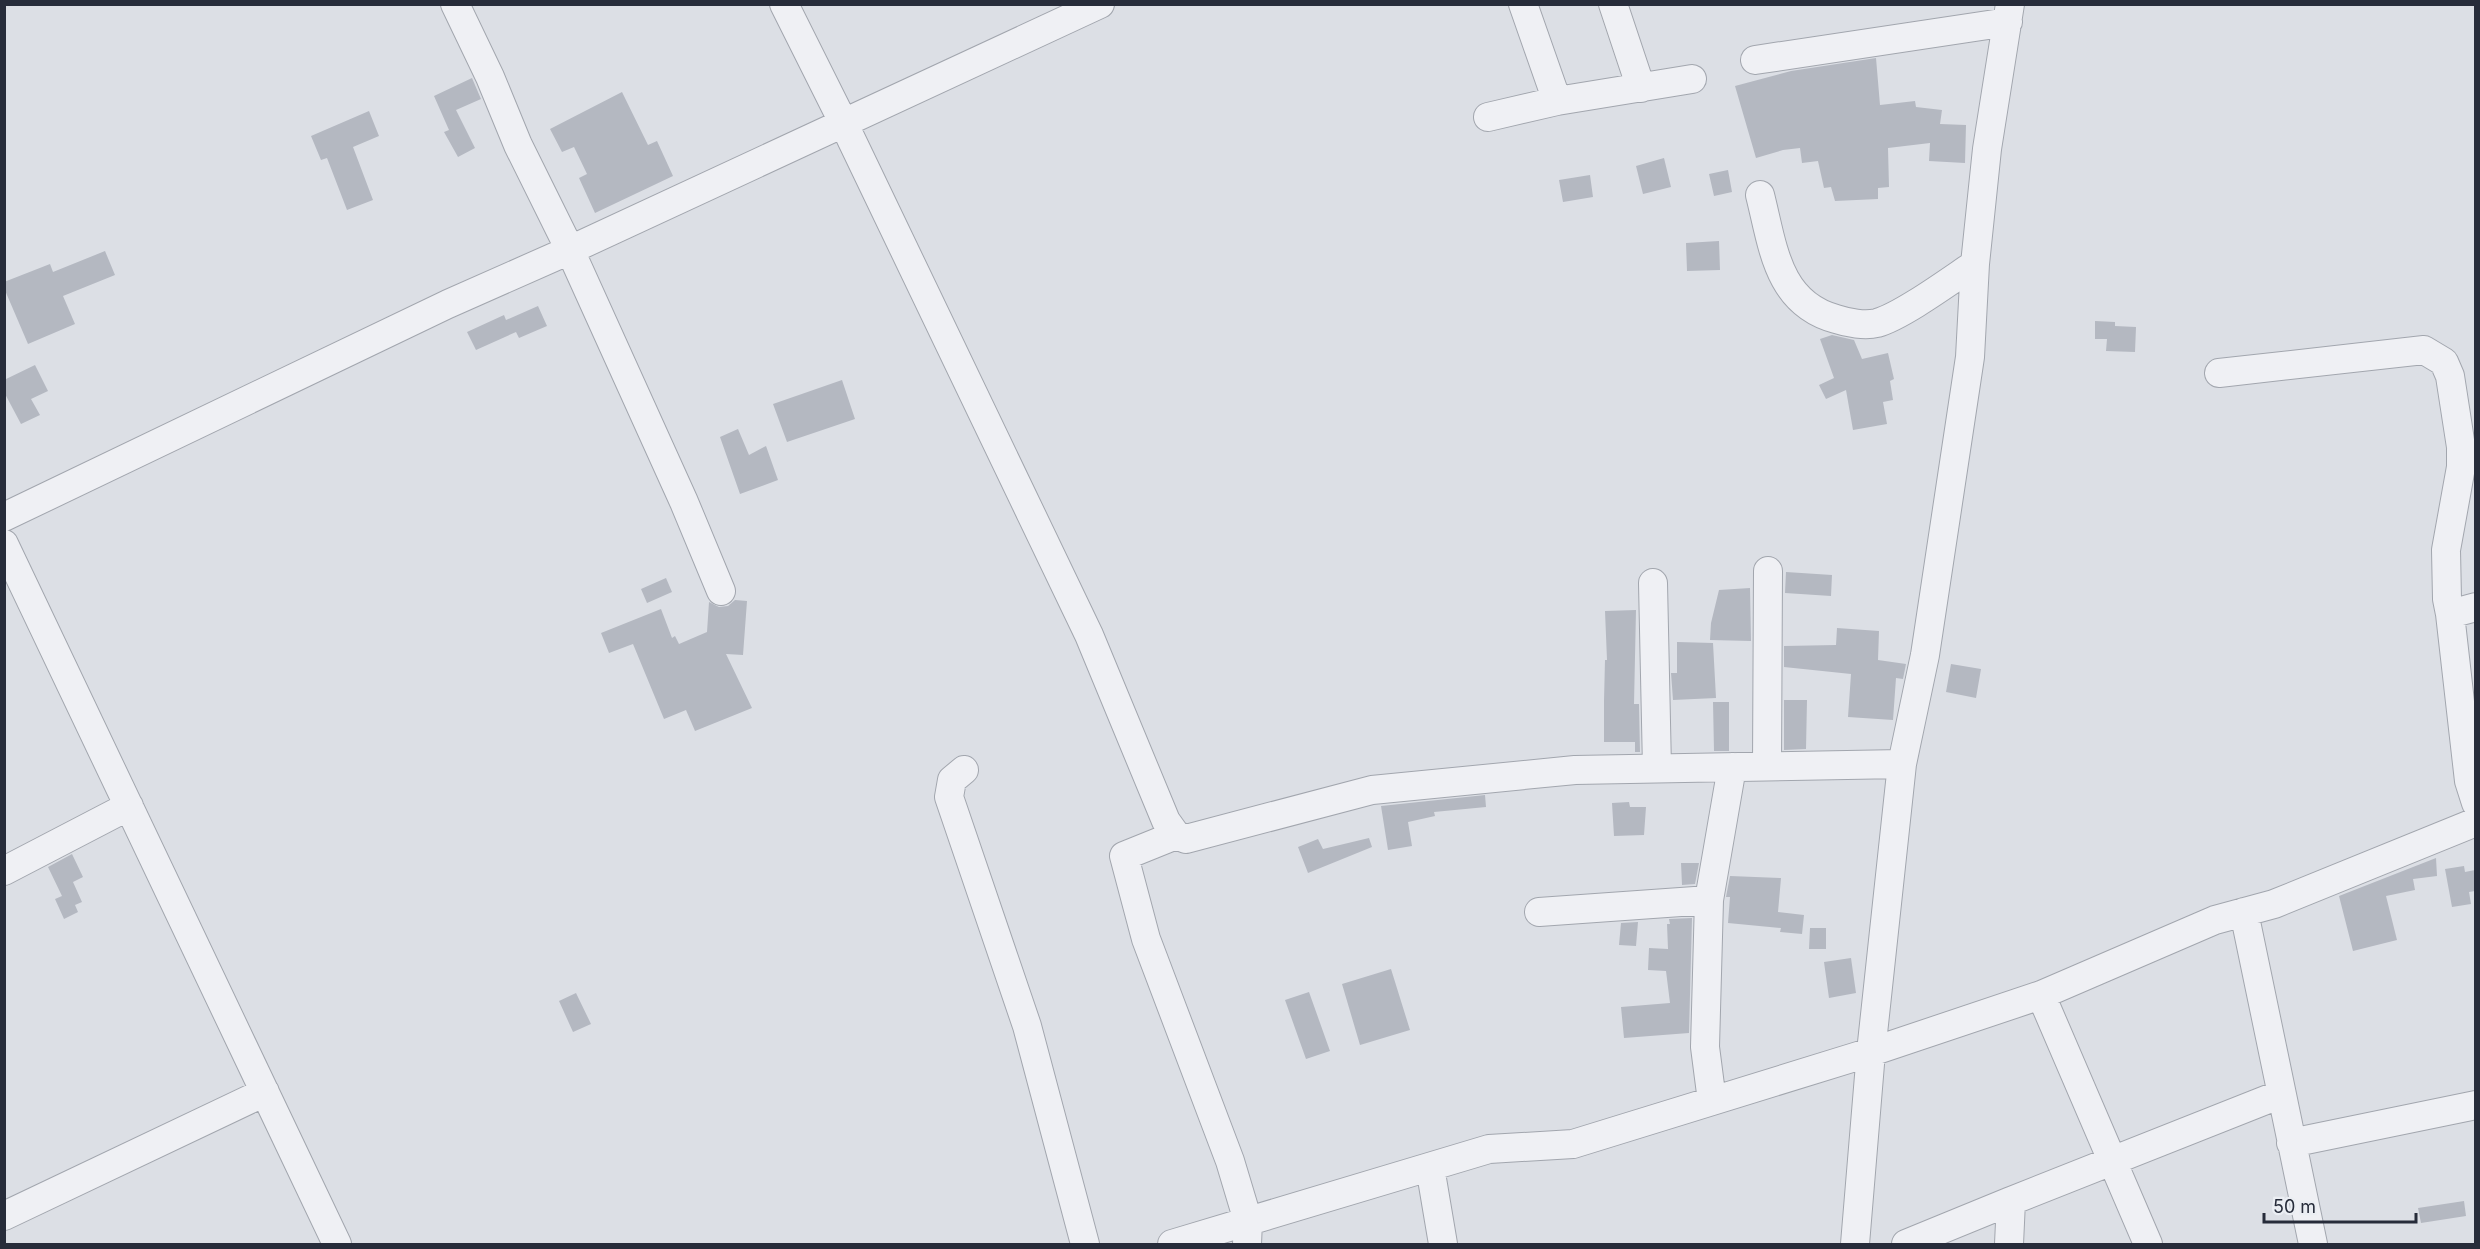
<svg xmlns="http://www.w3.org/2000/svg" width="2480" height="1249" viewBox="0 0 2480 1249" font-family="Inter,sans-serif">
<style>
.building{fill:#b4b8c1}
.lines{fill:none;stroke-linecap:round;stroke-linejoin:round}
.minor-casing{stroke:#a2a6ae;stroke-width:30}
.minor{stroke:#eff0f4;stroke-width:28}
</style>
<rect width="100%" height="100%" fill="#dcdfe5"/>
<path class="building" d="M1876 58 1880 105 1915 101 1916 107 1942 110 1940 124 1966 125 1965 163 1929 161 1930 143 1888 148 1889 187 1878 188V199L1835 201 1831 187 1824 188 1818 161 1802 163 1800 148 1783 150 1756 158 1735 86 1791 71Z
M472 78 481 99 456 110 475 148 458 157 444 132 449 130 434 96Z
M622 92 648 145 657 141 673 176 595 213 579 178 587 174 574 147 562 152 550 129Z
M369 111 379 136 353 147 373 200 347 210 327 158 321 160 311 136Z
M1664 158 1671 187 1643 194 1636 166Z
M1728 170 1732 192 1714 196 1709 174Z
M1590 175 1593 197 1563 202 1559 180Z
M1719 241 1720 270 1687 271 1686 243Z
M105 251 115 275 63 296 75 324 28 344 4 288V282L50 264 53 272Z
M538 306 547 326 519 338 516 332 476 350 467 332 504 315 506 320Z
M2095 321 2115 322V326L2136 327 2135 352 2106 351 2107 339H2095Z
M1832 335 1854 340 1862 359 1888 353 1894 379 1890 381 1893 400 1883 402 1887 424 1853 430 1846 390 1826 399 1819 385 1834 378 1820 339Z
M35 365 48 391 31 399 40 415 21 424 4 392V380Z
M842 380 855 419 787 442 773 404Z
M738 429 749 455 766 446 778 480 740 494 720 437Z
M1786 572 1832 575 1831 596 1785 593Z
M666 578 672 592 647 603 641 589Z
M1750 588 1751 641 1710 640 1711 623 1719 590Z
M735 600 747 601 743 655 726 654 752 708 695 731 686 710 664 719 633 644 609 653 601 633 661 609 672 638 675 636 679 644 707 632 709 602 719 607 728 606Z
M1636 610 1634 704H1639L1640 752H1635V742H1604V701L1605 660H1607L1605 611Z
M1837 628 1879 631 1878 660 1906 664 1903 679 1896 678 1893 720 1848 717 1851 674 1784 667V646L1836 645Z
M1677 642 1713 643 1716 698 1673 700 1671 673H1677Z
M1951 664 1981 669 1976 698 1946 692Z
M1784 700H1807L1806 749 1784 750Z
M1713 702H1729V751H1714Z
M1485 795 1486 807 1434 812 1435 816 1408 822 1412 846 1388 850 1381 806Z
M1629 802 1630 807H1646L1644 835 1614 836 1612 803Z
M1369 838 1372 847 1308 873 1298 847 1318 839 1323 849Z
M72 854 83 877 73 882 82 902 75 905 78 912 64 919 55 899 62 896 48 867Z
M2436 858 2437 876 2413 879 2415 890 2386 896 2397 940 2353 951 2339 896Z
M1681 863H1699L1695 884 1682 885Z
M2464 866 2465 872 2475 870V891L2469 892 2471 904 2452 907 2445 869Z
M1730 876 1781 878 1778 912 1804 915 1802 934 1780 932 1781 928 1728 923 1730 897H1726Z
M1692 918 1689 1033 1624 1038 1621 1007 1670 1003 1666 971 1648 970 1649 948 1668 949 1667 924H1670L1669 919Z
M1638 922 1636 946 1619 945 1621 923Z
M1810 928H1826V949H1809Z
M1851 958 1856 993 1829 998 1824 962Z
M1391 969 1410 1030 1360 1045 1342 984Z
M1309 992 1330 1051 1306 1059 1285 1000Z
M576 993 591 1024 573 1032 559 1001Z
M2464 1201 2466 1216 2421 1223 2418 1208Z"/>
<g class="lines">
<defs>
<path id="minor" d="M455 4 490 77 518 145 570 250 684 502 721 591
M784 4 843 122 1089 635 1166 821 1176 835 1186 839 1372 790 1575 770 1902 764
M1523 4 1557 101 1692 79
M1613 4 1641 88
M1755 60 2008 22
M1488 117 1557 101
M1760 195C1773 246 1777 303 1836 319 1848 323 1865 326 1877 323 1902 316 1951 280 1975 264
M2219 373 2424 350 2444 362 2450 376 2461 447V467L2446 550 2447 599 2450 614
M4 517 448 304 570 250 1100 4
M4 544 337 1244
M1653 583 1657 768
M2476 607 2450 614 2469 781 2476 803
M1767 765 1768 571
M964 770 952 780 949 797 1027 1026 1085 1244
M1176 835 1124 856 1146 939 1230 1161 1248 1221 1247 1244
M4 871 129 806
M1539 912 1709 900
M2244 912 2313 1244
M2041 995 2148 1244
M1712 1101 1705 1047 1709 900 1732 767
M2291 1143 2476 1105
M1430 1167 1443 1244
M2011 1201 2281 1094
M4 1216 265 1092
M1172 1244 1489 1149 1573 1144 1871 1052 2041 995 2215 920 2274 904 2476 822
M1855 1244 1871 1052 1902 764 1925 655 1970 357 1975 264 1987 149 2010 4
M1906 1244 2011 1201 2009 1244"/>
</defs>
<use href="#minor" class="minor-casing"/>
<use href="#minor" class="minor"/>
</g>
<rect width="2480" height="1249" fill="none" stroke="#272c3a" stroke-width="12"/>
<path d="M2264 1213v9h152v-9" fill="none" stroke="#272c3a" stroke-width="3"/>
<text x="2273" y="1213" font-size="18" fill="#272c3a" stroke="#ebeef3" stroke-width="4.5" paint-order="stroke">50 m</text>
</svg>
